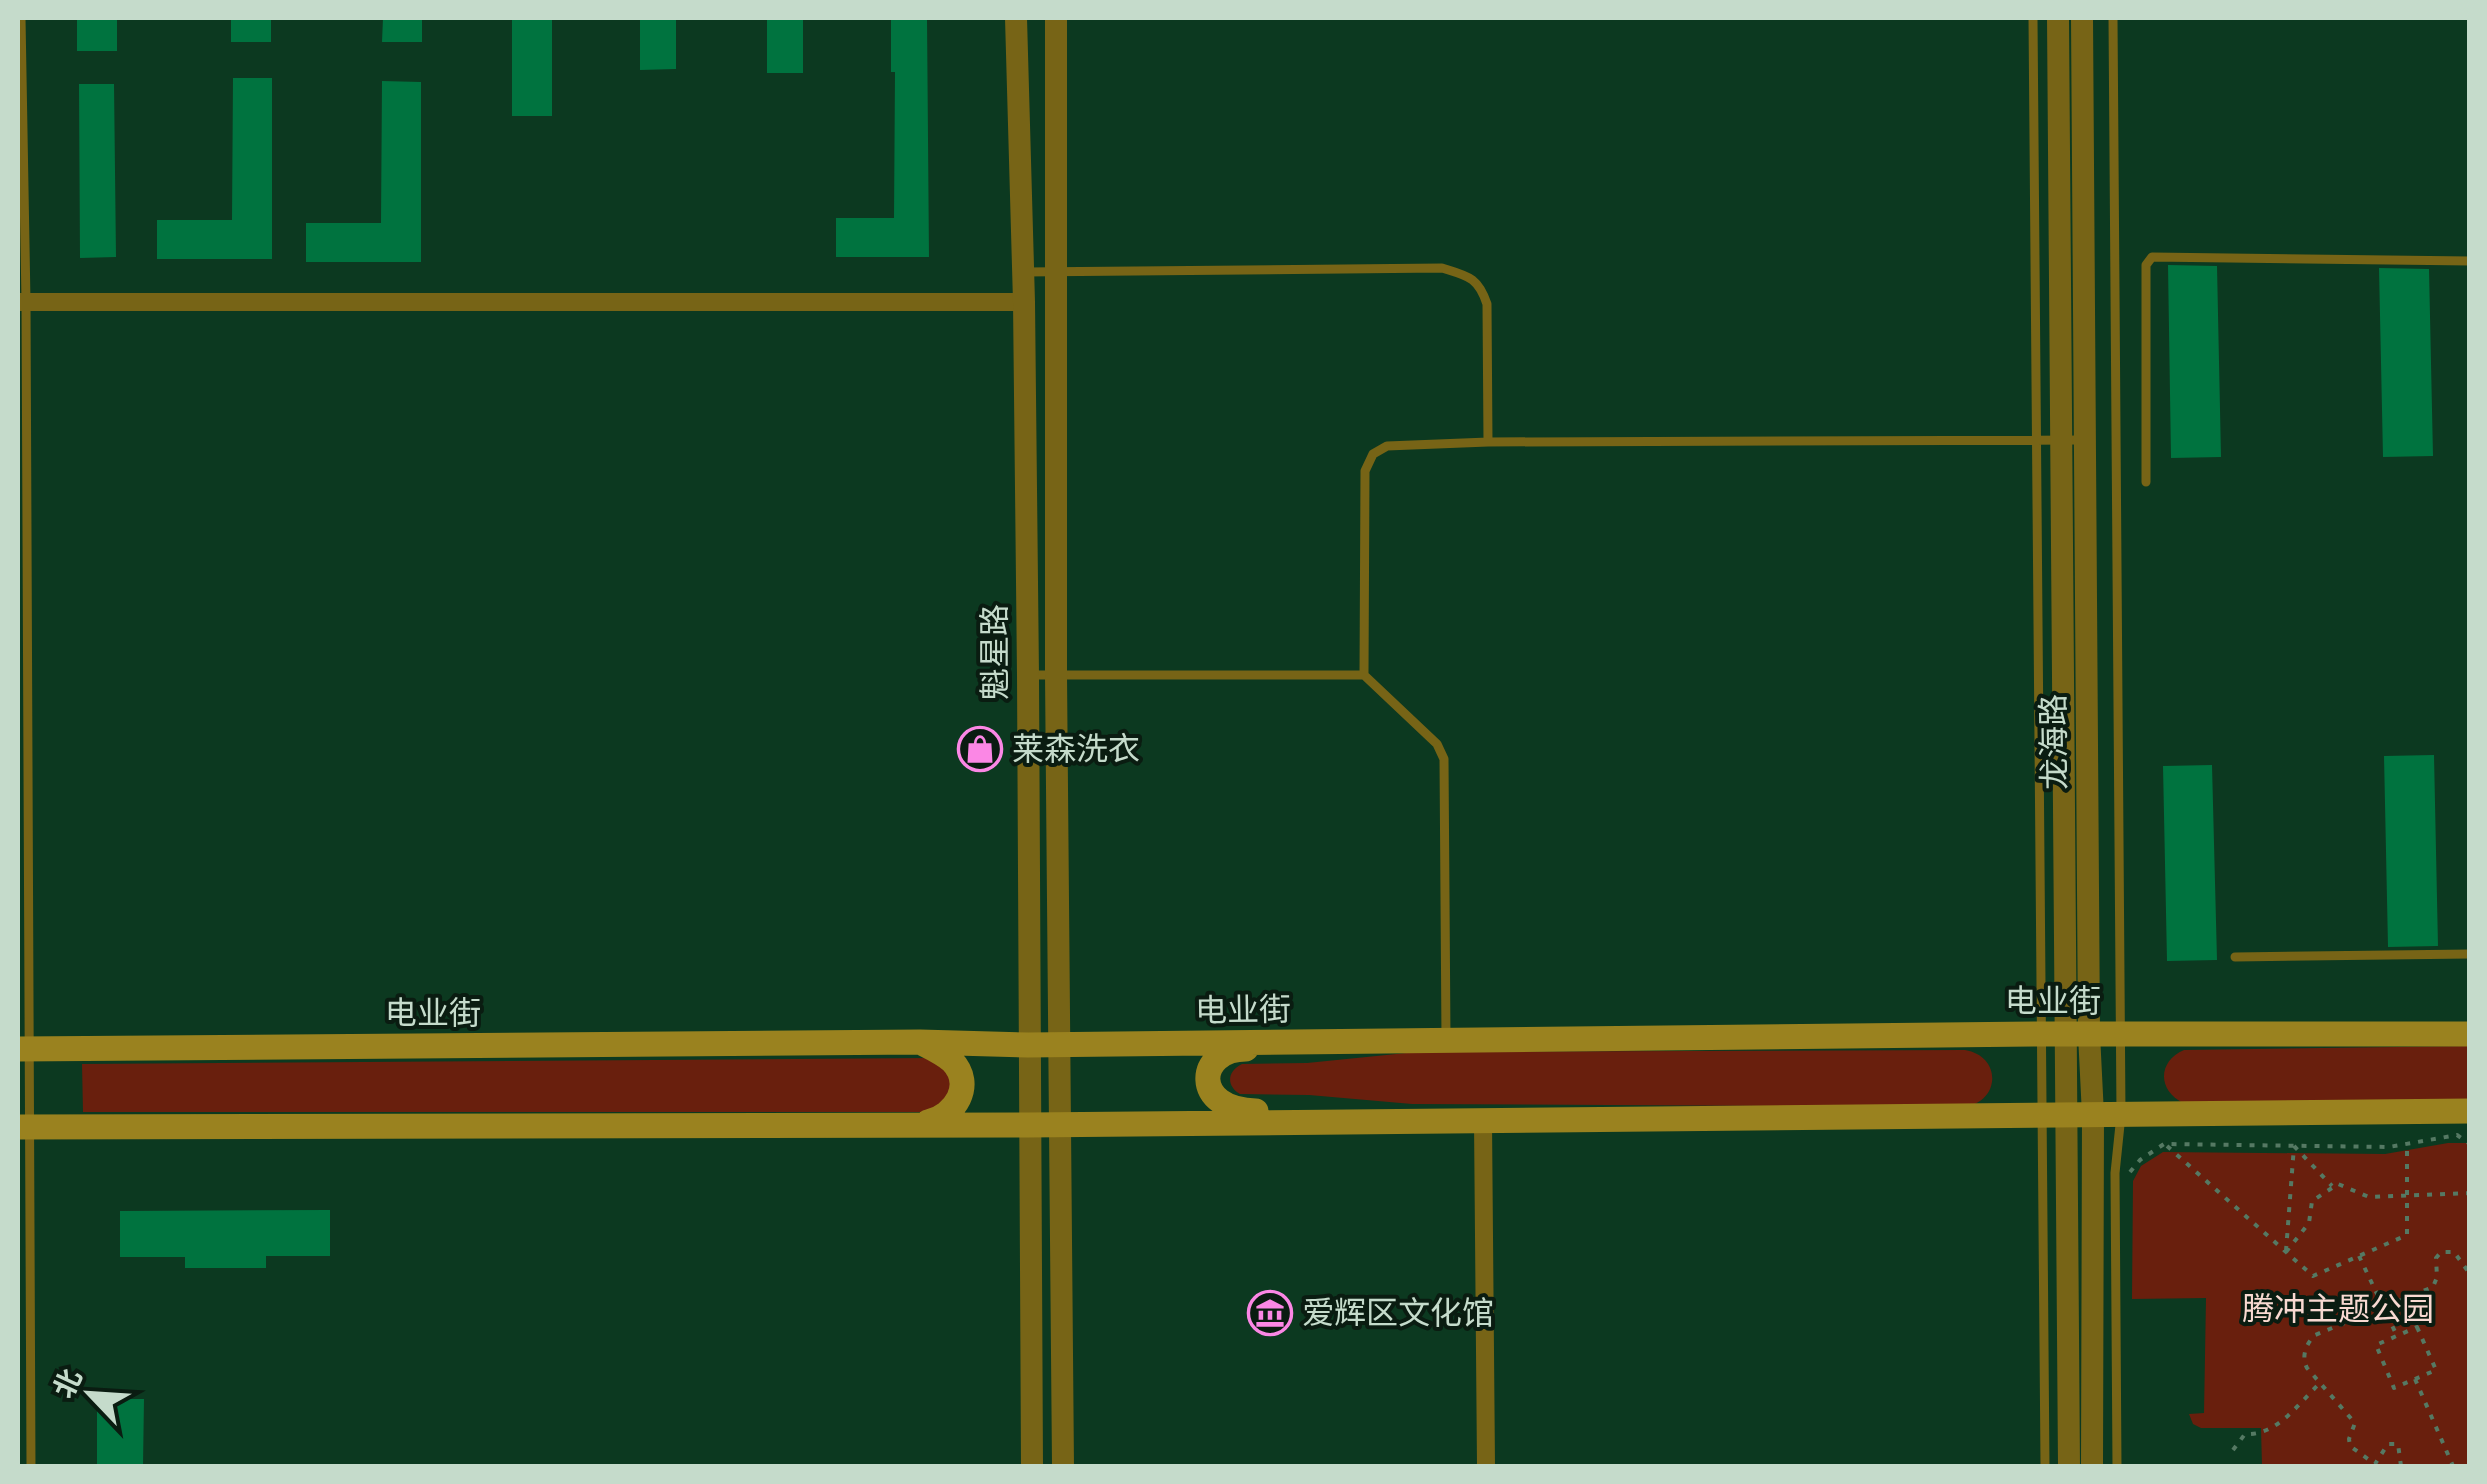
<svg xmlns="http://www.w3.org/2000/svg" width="2487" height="1484" viewBox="0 0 2487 1484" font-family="'DM Sans','Noto Sans SC',sans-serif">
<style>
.green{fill:#691f0d}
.building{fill:#00733f}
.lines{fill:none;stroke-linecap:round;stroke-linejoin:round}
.path{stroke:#557963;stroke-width:4;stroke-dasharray:5 8;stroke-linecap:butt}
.service{stroke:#776416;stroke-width:9}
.minor{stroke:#776416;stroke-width:18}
.tertiary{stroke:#776416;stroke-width:22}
.secondary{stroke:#9a821f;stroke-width:25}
.labels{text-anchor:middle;stroke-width:8;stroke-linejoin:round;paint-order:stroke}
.street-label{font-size:32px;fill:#c5dbcb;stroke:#0a1c11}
.poi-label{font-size:32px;fill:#c5dbcb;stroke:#0a1c11;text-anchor:start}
.park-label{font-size:32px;fill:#f8d9d1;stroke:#0a1c11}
</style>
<rect width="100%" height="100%" fill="#0c3920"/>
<path class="green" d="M2469 1046V1100L2183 1103C2157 1090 2158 1061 2184 1050Z
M1965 1050C2002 1056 2001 1102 1964 1107L1412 1104 1309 1095 1240 1094C1226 1086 1227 1071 1242 1064L1307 1063 1416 1052Z
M929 1058 937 1060 952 1077 948 1101 925 1112H83L82 1064Z
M2448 1143H2469V1466H2262L2261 1428H2201L2193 1424 2189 1414 2204 1413 2206 1298 2132 1299 2133 1181 2141 1166 2163 1152 2385 1154Z"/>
<path class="building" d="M77 18H117V51H77Z
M231 18H271V42H231Z
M383 18H422V42H382Z
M512 18H552V116H512Z
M640 18H676V69L640 70Z
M767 18H803V73H767Z
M891 18H927L929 257H836V218H894L895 72H891Z
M233 78H272V259H157V220H232Z
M382 81 421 82V262H306V223H381Z
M79 84H114L116 257 80 258Z
M2168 265 2217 266 2221 457 2171 458Z
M2379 268 2429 269 2433 456 2383 457Z
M2434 755 2438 946 2388 947 2384 756Z
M2212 765 2217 960 2167 961 2163 766Z
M330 1210V1256H266V1268H185V1257H120V1211Z
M97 1399H144L143 1466H97Z"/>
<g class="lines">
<path class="path" d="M2167 1146 2313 1276 2407 1235V1143
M2294 1146 2332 1186
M2130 1172 2140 1160 2164 1144 2389 1147 2457 1135 2470 1144
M2286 1251 2294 1146
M2286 1252 2309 1223 2312 1201 2338 1184 2369 1197 2470 1193
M2359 1256 2397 1336
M2417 1327 2436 1370 2394 1388 2376 1345Z
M2415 1379 2453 1466
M2233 1450 2245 1434C2277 1436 2298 1404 2320 1383
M2401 1466 2398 1444H2388L2375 1464 2350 1446 2349 1439 2355 1423 2307 1368C2301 1356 2306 1344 2315 1335L2433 1287 2437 1277 2436 1258 2441 1252H2454L2470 1274"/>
<path class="service" d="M21 18 26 302 31 1466
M2033 18 2045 1466
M2113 18 2121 1115 2115 1173 2117 1466
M1025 272 1442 268C1468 276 1478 277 1487 304L1488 442
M2146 482V265L2152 257 2470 261
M1032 675H1364L1365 471 1373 454 1387 446 1488 442 2083 440
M1364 675 1437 744 1444 759 1446 1039
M2235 957 2470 954"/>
<path class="minor" d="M18 302H1024
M1483 1121 1486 1466"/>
<path class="tertiary" d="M1016 18 1024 302 1028 675 1032 1466
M1056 18V675L1063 1466
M2058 18 2069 1466
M2082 18 2089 1034 2093 1115 2092 1466"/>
<path class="secondary" d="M924 1044C934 1049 944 1054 952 1061 975 1085 955 1116 928 1122
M18 1049 920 1042 1028 1045 2039 1034H2470
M1246 1049C1196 1049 1191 1110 1256 1111
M18 1127 1028 1125 2470 1111"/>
</g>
<defs>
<symbol id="shop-ring" viewBox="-11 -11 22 22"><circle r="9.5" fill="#0a1c11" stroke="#fb87e5" stroke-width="1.5"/><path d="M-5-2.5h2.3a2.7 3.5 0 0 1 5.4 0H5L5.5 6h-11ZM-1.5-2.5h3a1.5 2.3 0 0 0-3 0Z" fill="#fb87e5"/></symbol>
<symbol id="museum-ring" viewBox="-11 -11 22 22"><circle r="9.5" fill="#0a1c11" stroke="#fb87e5" stroke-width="1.5"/><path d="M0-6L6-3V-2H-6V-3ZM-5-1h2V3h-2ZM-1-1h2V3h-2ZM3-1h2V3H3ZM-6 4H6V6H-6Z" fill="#fb87e5"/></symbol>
</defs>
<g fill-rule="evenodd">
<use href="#shop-ring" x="955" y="724" width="50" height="50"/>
<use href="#museum-ring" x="1245" y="1288" width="50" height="50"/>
</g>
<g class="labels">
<g class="street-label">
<text transform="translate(995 652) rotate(-90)" y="11">魁星路</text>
<text transform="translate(2054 742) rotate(-91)" y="11">龙海路</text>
<text x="2053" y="1012">电业街</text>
<text transform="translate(1243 1010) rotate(-1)" y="11">电业街</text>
<text x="433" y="1024">电业街</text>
</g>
<g class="poi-label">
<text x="1012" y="760">莱森洗衣</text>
<text x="1302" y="1324">爱辉区文化馆</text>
</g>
<g class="park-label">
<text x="2338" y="1320">腾冲主题公园</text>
</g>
</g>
<rect width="2487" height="1484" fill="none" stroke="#c5dbcb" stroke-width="40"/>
<g transform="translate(90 1394) rotate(295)" stroke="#0a1c11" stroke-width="8" paint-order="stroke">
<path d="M0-8L18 38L0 25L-18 38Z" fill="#c5dbcb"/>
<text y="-15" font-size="28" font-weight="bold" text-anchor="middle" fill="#c5dbcb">北</text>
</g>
</svg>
